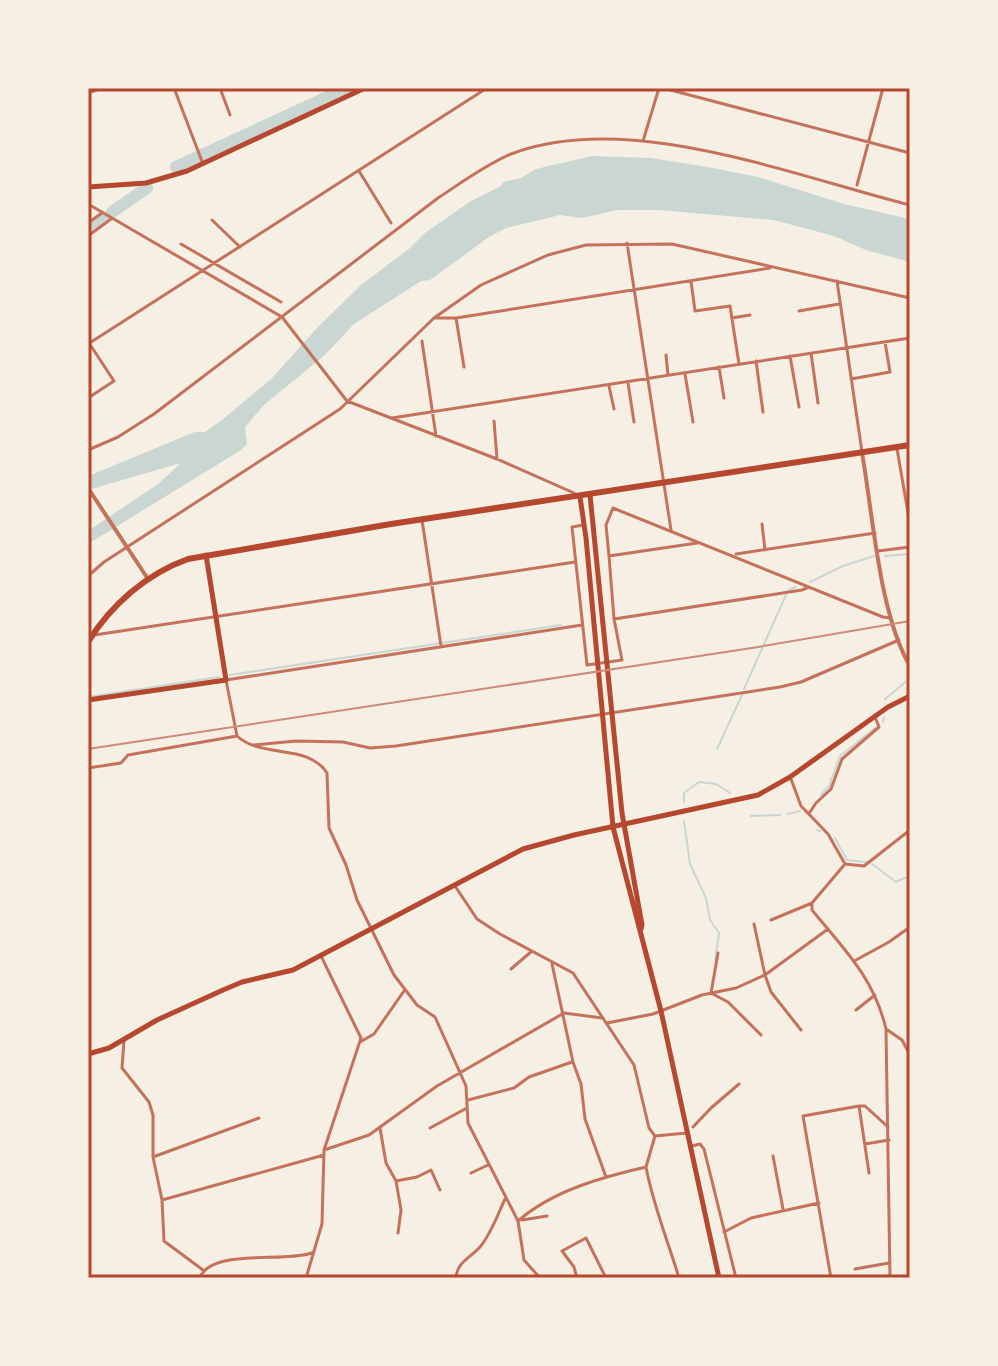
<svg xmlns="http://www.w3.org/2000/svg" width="998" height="1366" viewBox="0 0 998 1366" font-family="Quicksand,sans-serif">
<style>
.water{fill:#c9d6d2}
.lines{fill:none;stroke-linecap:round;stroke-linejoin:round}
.stream{stroke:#c9d6d2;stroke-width:2}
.river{stroke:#c9d6d2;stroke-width:12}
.minor{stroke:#c5725c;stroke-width:3}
.tertiary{stroke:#c5725c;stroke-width:4}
.secondary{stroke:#b5482f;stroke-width:5}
.primary{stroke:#b5482f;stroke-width:5}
.trunk{stroke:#b5482f;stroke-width:6}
.rail{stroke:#cf8b77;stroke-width:2}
.neatline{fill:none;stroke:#b5482f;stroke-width:3}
</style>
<rect width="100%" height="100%" fill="#f6efe4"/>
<path class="water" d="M592 156 651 158 713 168 758 177 844 204 910 219V262L866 250 834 236 774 220 659 210H617L582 218 560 215 506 228 489 237 430 280 421 281 354 324 326 354 264 405 245 427 247 444 241 450 88 544V531L158 484 181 463 88 490V476L195 432H205L222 420 270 380 319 326 361 285 410 248 425 233 471 201 501 186 503 182 521 178 536 169Z"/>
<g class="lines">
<path class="stream" d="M885 556 910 554
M810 582 843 566 874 556
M789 590 796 587
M230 675 561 625
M744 689 786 595
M88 697 219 677
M885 699 909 679
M883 722 884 718
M717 749 742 695
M821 795 829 786 840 756 875 728
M684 802V793L699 782 716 784 730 793
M788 814 800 811
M751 816 780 815
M684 821 690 864 706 898 710 920 719 933 715 960
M817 830 820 831
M835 838 847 860 866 862
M872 864 896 882 904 878H910"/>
<path class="river" d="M176 167 347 88
M112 212 147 188
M88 229 104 218"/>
<path class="minor" d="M174 88 203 164
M220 88 230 115
M663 88 910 153
M88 93 102 88
M643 141 659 88
M359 171 391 223
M857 185 883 88
M88 204 282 317 347 401 497 459 574 493
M212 220 240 247
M88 223 102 213
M88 236 111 219
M627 243 671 530
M181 244 281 302
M691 281 695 311 730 306 739 364
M837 281 862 452
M799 311 839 304
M434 318H456L770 268
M456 318 464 367
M732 318 750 315
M422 341 436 436
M88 344 487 88
M811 353 818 403
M666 355 668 375
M790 356 799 407
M756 361 763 412
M719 367 724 398
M685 374 693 422
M851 379 890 372 885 342
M628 383 634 422
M609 386 614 409
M88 398 114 381 89 343
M392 418 910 338
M494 421 497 459
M897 449 910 524
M88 450 118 437 154 414 438 198C461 183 485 165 511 154 628 109 793 176 910 205
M422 520 441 646
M762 524 765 550
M583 525 572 527 587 665 622 660 614 619 802 590 809 587
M878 551 910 547
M736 554 875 533
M609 556 606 525 613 508 883 617 891 618
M88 576 104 562 340 409 434 318 481 285 548 255 586 245 672 244 910 298
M614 619 609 556 697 543
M88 636 575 562
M253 745 296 741 343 742 370 748 396 746 780 687 801 682 899 640
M88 768 121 763 128 755 237 736
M791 779 801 806 828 834 845 864
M810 812 816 803 831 789 842 759 879 727 875 717
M845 864 812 903V910C844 949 874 978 886 1029L890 1278
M845 864 864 866 910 830
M455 886 477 919 500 934 573 973 634 1065 649 1128 655 1136 646 1167C602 1177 552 1191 518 1221
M771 920 812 903
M754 924 765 975 771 992 801 1030
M718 953 711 993 728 1002 761 1035
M856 960 889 942 910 927
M552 964 573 1062 581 1084 585 1119 606 1177
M511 969 532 951
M856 1010 875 995
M607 1023 653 1014 702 995 736 988 765 975 828 929
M886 1029 902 1040 910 1055
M124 1041 122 1068 149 1102 153 1115V1157L162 1200 164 1241 203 1270
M360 1042 374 1034 404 991
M468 1100 514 1088 529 1077 572 1062
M693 1127 711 1108 739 1084
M380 1128 386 1163 396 1181 401 1210 398 1233
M430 1128 465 1109
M655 1136 687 1133
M865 1144 889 1140
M692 1146 700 1144 704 1149 736 1278
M324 1150 369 1135 437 1086 564 1013 602 1018
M773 1156 783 1209
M153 1157 259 1118
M646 1167C653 1205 668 1241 679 1278
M471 1173 488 1165
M869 1173 859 1106H865L888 1127
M396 1181 417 1177 431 1170 440 1190
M162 1200 324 1155
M522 1220 547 1216
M724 1232 751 1218 819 1203
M855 1269 889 1263
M200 1278C210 1248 284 1263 312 1253
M306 1278 322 1224 324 1150 361 1038 321 956
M456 1278C457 1262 470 1258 480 1247 491 1234 498 1214 505 1199
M540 1278 524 1260 518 1221 468 1123 466 1086 435 1017 417 1005 394 975 357 900 346 865 329 828 327 773C308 743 262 759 237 736L226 680 582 625
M577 1278 574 1267 562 1251 586 1238 606 1278
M831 1278 803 1116 859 1106"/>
<path class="tertiary" d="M862 453C873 514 879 614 910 666
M88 488 148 579"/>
<path class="secondary" d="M88 700 226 680 206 555
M88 1054 109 1048 157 1020 223 990 242 982 293 970 523 849 574 835 758 795 790 777 888 707 910 696"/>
<path class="primary" d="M88 187 146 183 187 171 365 88
M590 495 622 813 642 925 641 929
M580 497 586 538 613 827 661 1011 719 1278"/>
<path class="trunk" d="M88 642C111 605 146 574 188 559L391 524 910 445"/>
<path class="rail" d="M88 749 752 648 910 621"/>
</g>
<rect width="998" height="1366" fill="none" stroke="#f6efe4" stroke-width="180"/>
<rect x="90" y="90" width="818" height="1186" class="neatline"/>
</svg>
